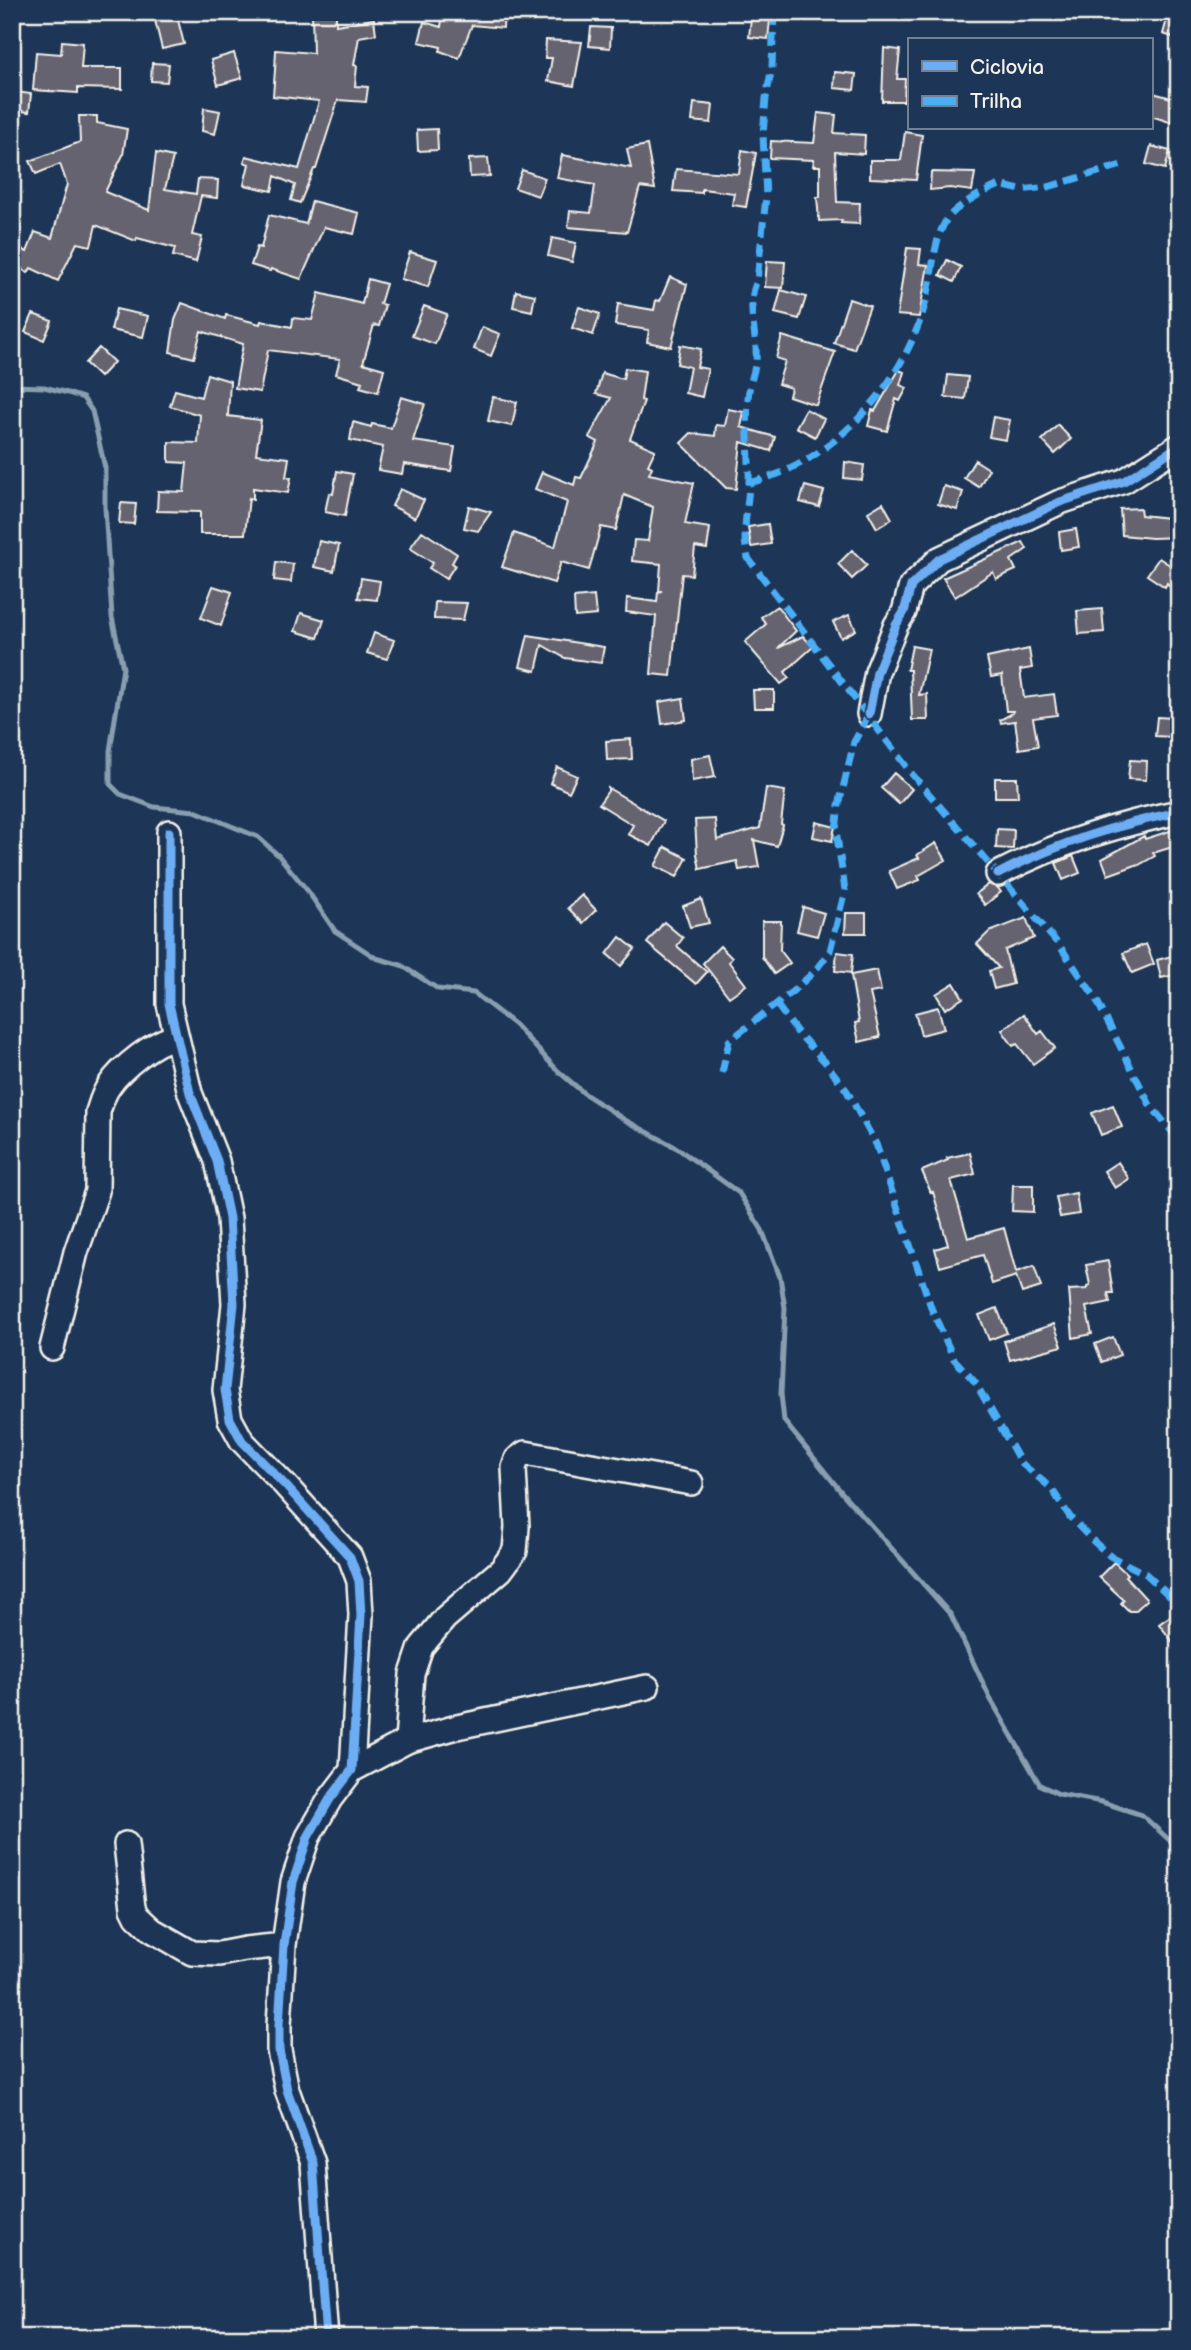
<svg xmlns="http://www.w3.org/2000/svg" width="1191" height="2350" viewBox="0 0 1191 2350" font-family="'Balsamiq Sans',sans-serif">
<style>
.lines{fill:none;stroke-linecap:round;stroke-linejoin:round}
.stream{stroke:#899eaf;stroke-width:5}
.building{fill:#666371;stroke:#f4f1e8;stroke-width:2}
.minor-casing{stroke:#f4f1e8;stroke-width:28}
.minor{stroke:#1d3557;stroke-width:23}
.quiet{stroke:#49aef6;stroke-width:7;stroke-dasharray:14 7;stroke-linecap:butt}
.cycleway-casing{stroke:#1d3557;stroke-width:13}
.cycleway{stroke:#6dadf4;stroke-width:9}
</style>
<rect width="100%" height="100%" fill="#1d3557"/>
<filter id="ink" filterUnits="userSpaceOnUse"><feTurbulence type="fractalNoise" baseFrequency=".0143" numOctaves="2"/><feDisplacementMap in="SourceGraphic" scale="14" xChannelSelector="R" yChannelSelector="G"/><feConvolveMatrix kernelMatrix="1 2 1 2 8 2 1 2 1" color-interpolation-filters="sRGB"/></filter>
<g filter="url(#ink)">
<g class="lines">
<path class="stream" d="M12 386 44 387 68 393 83 398 92 411 105 468V508L112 617 123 668 110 751V784L120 794 154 807 195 811 258 837 279 856 307 890 335 931 376 958 401 965 438 989 474 993 515 1025 558 1071 585 1094 625 1120 677 1148 739 1193 762 1230 780 1277 785 1308 781 1394 784 1421 843 1494 951 1615 990 1698 1040 1785 1059 1794 1102 1802 1142 1815 1179 1849"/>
</g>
<path class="building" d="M153 12H176L184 44 162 49Z
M312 12H336V25L374 19 376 34 359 37 354 65 357 66 355 86 368 87 366 102 338 100 316 169H314L300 203 291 200 295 185 275 176 272 191 244 185 249 164 244 162 246 156 299 169 319 101 273 96 275 70 276 50 313 53Z
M443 12H504L503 28 472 25 459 58 440 51 441 47 419 42 424 22 441 27Z
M1169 12H1179V39L1163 34Z
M751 18 770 20 768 39 749 37Z
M591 27 611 28 610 48 589 46Z
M546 40 582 42 574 86 548 81 552 58H545Z
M62 41 83 43 81 68H122V89L78 88V93L33 90 36 52 61 54Z
M884 48 900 50 897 79H905L904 101H882Z
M234 53 242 78 218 85 211 60Z
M152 63 169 64 167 82 151 81Z
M835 72 856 74 854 90 834 88Z
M16 92 31 94 29 112 14 110Z
M1153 93 1179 100V121L1171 120 1170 122 1151 116Z
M694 103 713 105 711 123 692 121Z
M204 108 220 111 215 134 202 131Z
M818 113 836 115 834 133 865 135 864 154 835 152 837 202 860 203 859 224 841 223 842 220 819 221 817 197H820V166H813L814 160 770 158 771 141 814 143Z
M79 116H97V123L127 129 123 155 105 192 149 210 156 153 173 157 165 189 196 194 198 179 218 180 217 198 201 196 192 235 202 237 196 262 173 256 175 248 137 238 136 241 96 225 91 246 77 243 58 281 31 268 28 273 12 264V258L19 247 27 252 35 232 52 238 67 184 60 164 36 174 30 161 80 142Z
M437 129 438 150 418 151 417 130Z
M905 132 922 135 916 180 870 178V160H901Z
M647 145 655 189 640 187 627 232 568 227 570 211 591 213 595 185 557 178 562 155 631 168 627 149Z
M1151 146 1170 151 1165 169 1146 164Z
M742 150 756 153 746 207 732 205 734 193 702 189V193L673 191 676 169 739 174Z
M488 158 490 176 470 177 469 159Z
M522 170 545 178 538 196 515 188Z
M931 172 975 173 972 191 950 188 930 190Z
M312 201 359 213 354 234 324 227 301 279 271 269 270 271 251 265 257 247 261 248 269 215 306 224Z
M552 238 576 243 572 262 548 256Z
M907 248 921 249 919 264 928 265 919 317 897 315Z
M410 252 437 260 428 287 401 279Z
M947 260 961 267 954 282 940 275Z
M767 261 785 262 783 288 765 287Z
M670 277 687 284 671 347 647 342 649 330 615 325 618 304 654 310 656 300 660 301Z
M368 279 386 284 380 304 385 305 379 326 374 325 363 363 384 369 378 392 360 387 362 382 336 374 340 359 268 350 260 392 235 388 243 344 201 331 194 358 170 352 175 320 182 303 225 319 226 315 260 324 261 321 292 327 293 318 312 320 319 293 362 304Z
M781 290 806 297 799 319 775 313Z
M516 291 535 295 532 311 513 307Z
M849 299 870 306 854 349 834 343Z
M424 306 447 314 435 344 412 336Z
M579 307 600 314 593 335 572 328Z
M116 309 148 316 143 337 111 330Z
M33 314 52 321 44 340 25 332Z
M482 327 500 334 491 356 474 349Z
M782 336 835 352 816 405 789 396 791 388 778 384 785 361 776 358Z
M680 345 701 349 697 367 708 369 702 397 685 393 690 367 677 364Z
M99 348 114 362 100 377 85 363Z
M625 368 645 371 641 400 644 401 630 439 655 450 648 465 652 467 649 474 694 483 685 524 710 528 707 549 695 547 692 575 682 574 671 676 651 674 656 616 626 612 627 598 657 602 658 592 662 591H659L661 564 632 561 634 540 648 541 653 507 624 495 616 530 601 527 589 570 561 562 554 583 502 567 514 533 555 547 567 502 535 489 542 472 574 485 576 477 581 478 598 442 589 437 611 398 596 394 602 373 623 379Z
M899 370 904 372 900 385 907 388 900 401 896 399 887 431 868 426 872 410 875 411Z
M207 374 230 381 228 416 261 420 256 454 289 458 286 477 291 478 288 493 253 488V499L249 498 245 534H200V512L157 511 158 491 184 492 187 463 169 462V442L198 443 200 415 170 406 175 390 201 397Z
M948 375 968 377 965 399 945 397Z
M401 397 425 404 413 441 455 447 451 471 404 464 402 474 378 470 383 447 350 440 353 422 371 427 372 424 391 428Z
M493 397 517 402 512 426 488 421Z
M728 409 744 412 741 427 775 437 771 451 741 442 736 489 726 488 681 443 691 433 715 436 716 425 725 426Z
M806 409 824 419 815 437 796 427Z
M993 417 1010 420 1006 440 989 437Z
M1058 425 1071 439 1055 454 1042 440Z
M975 460 989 469 979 487 964 478Z
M845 462 864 465 862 480 844 478Z
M337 471 353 474 345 516 325 512 329 493 333 494Z
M805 486 824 491 819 507 800 502Z
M944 486 963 492 957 510 938 504Z
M400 489 424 500 415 518 392 506Z
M121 503 136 504 134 524 119 523Z
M883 503 892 519 877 528 868 512Z
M469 506 491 512 478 531 464 528Z
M1140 508 1141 515 1179 519V537L1152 538 1122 535 1120 509Z
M768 524 771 544 751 547 748 527Z
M1076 529 1079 547 1061 550 1059 532Z
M422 531 457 554 452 563 455 565 446 579 429 568 433 563 410 548Z
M319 541 339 545 334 571 314 567Z
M1023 542 1027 549 1011 560 1016 570 996 579 993 572 955 597 943 578Z
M852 550 867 565 852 579 838 564Z
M1159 558 1179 571V596L1167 583 1165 587 1147 575Z
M276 562 293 564 291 582 274 580Z
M361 578 380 581 377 600 358 598Z
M213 586 232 592 221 626 201 618Z
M594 596 596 615 575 617 574 598Z
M435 602 467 603 463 620 434 619Z
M777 606 796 631 778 648 803 636 813 647 785 672 789 678 781 684 745 642 766 624 761 617Z
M1102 609 1104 632 1079 634 1077 611Z
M301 613 324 620 318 638 295 631Z
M849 615 856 630 841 638 833 622Z
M374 633 394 640 387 659 367 653Z
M528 635 604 647 601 663 565 658 542 645 536 671 520 667Z
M912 646 929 649 919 695 927 694 928 720H912L910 670H907Z
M1029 649 1032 668 1020 670 1024 698 1054 694 1057 715 1033 718 1038 746 1019 749 1015 721 1001 723 1000 720 1013 713V711H1006L1002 675 991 677 987 658Z
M753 690H774V708H754Z
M683 698 686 720 662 724 659 702Z
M1157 717 1173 718 1172 737 1155 736Z
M631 739 632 759 607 760 606 741Z
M710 755 715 777 692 781 691 759Z
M1130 760 1147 761 1146 780 1128 779Z
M557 767 577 776 569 792 550 783Z
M894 773 912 789 899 804 881 788Z
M995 778H1017L1018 797H995Z
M608 788 664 821 651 846 628 834 633 825 599 804 608 791Z
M766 788 785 791 781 824 783 825 777 846 754 840 759 867 739 870 737 861 700 869 697 854 695 820 715 819 717 840 760 828Z
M816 822 835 827 832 841 813 837Z
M1179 828V845L1153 853 1155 856 1137 866 1136 865 1108 875 1102 859 1144 836 1145 839Z
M997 829 1014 830 1013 849 996 848Z
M936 843 946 860 918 876 920 880 897 889 889 871 919 858 917 855Z
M665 847 687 858 677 877 655 866Z
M1073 856 1080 873 1063 880 1056 863Z
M989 884 998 888 1001 892 985 905 976 894Z
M582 895 596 910 583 923 568 908Z
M701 899 709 923 690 927 683 906Z
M803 907 824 913 817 936 797 931Z
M846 913H866V933H845Z
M1026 918 1034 938 1005 950 1013 984 994 989 989 971 999 968 977 944 989 932Z
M762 921H781L780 950 790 963 774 974 762 957Z
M664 922 683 938 677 946 707 972 696 984 647 943Z
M620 937 635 949 621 966 607 954Z
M1146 944 1154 964 1132 973 1123 953Z
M720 946 732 958 729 962 746 985 729 997 703 963Z
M837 952 853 954 851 973 835 971Z
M1179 954V974L1161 978 1157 960Z
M877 970 881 991 870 993 880 1037 859 1042 855 1023 859 1022 851 975Z
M954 983 963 998 945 1009 936 994Z
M938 1007 944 1029 921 1035 915 1013Z
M1024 1014 1038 1034 1042 1031 1055 1048 1033 1064 1017 1044 1013 1046 1002 1030Z
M1113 1105 1122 1127 1101 1135 1092 1113Z
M970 1153 975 1174 951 1180 968 1238 1004 1228 1016 1272 1034 1266 1041 1287 1022 1293 1016 1276 992 1284 983 1255 940 1267 935 1249 948 1245 933 1192 931 1193 922 1171 948 1160 947 1158Z
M1118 1162 1129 1179 1115 1188 1104 1171Z
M1013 1185H1033V1212L1012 1211Z
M1076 1193 1079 1214 1060 1217 1056 1197Z
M1108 1261 1113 1293H1108L1110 1302 1086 1307 1092 1334 1073 1338 1069 1290 1087 1289V1286L1090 1285 1086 1265Z
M997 1308 1007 1333 989 1340 979 1315Z
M1054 1324 1062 1346 1010 1360 1004 1341Z
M1113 1337 1120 1355 1102 1362 1095 1344Z
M1114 1562 1127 1574 1125 1576 1147 1600 1135 1611H1129L1121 1603 1124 1600 1099 1577Z
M1179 1610V1650L1159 1624Z"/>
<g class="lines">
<defs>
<path id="minor" d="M869 714 877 672 896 625 904 612 911 586 939 559 1060 502 1124 481 1179 446
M169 832V1004L190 1093 217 1161 229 1218 234 1304 225 1390 230 1419 242 1441 285 1485 350 1557 359 1581 361 1615 352 1770 330 1799 308 1837 293 1882 284 1945 279 2025V2050L287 2090 313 2163 326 2338
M998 874C1055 844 1115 825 1179 812
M52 1348 76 1252 97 1191 98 1112C101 1103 103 1094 109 1086 121 1068 154 1041 176 1037
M407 1741 412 1674 421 1647 445 1618 501 1570 515 1551 517 1527 514 1468 517 1459 525 1453 691 1483
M352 1770 407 1741 457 1727 647 1687
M126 1844 133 1908 137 1916 152 1930 192 1953 219 1954 245 1949 284 1945"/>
</defs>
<use href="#minor" class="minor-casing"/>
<use href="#minor" class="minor"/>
<path class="quiet" d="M774 12 772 67 766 98 763 135 766 197 757 281C745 305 758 335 756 361 754 373 749 385 748 398 746 426 750 455 749 484 748 510 741 532 748 558L912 774 1059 945 1095 997 1150 1105 1179 1140
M749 483C768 478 786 472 803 462 862 428 909 367 926 301 933 277 932 247 944 224 952 207 983 192 1000 185L1020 190 1048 187 1125 164
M777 1005 797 1032 826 1063 847 1091 860 1115 876 1144 932 1310 954 1359 975 1382 1021 1463 1051 1488 1070 1517 1091 1539 1110 1556 1146 1574 1179 1605
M722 1073 729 1041 793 991 815 971 830 951 845 890 836 830 839 805 854 742 869 714"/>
<defs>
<path id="cycleway" d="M869 714 877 672 896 625 904 612 911 586 939 559 1060 502 1124 481 1179 446
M169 832V1004L190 1093 217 1161 229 1218 234 1304 225 1390 230 1419 242 1441 285 1485 350 1557 359 1581 361 1615 352 1770 330 1799 308 1837 293 1882 284 1945 279 2025V2050L287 2090 313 2163 326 2338
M998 874C1055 844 1115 825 1179 812"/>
</defs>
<use href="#cycleway" class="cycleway-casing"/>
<use href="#cycleway" class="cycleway"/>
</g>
</g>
<rect width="1191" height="2350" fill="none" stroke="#1d3557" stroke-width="42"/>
<rect x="21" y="21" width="1149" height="2308" fill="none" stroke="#f4f1e8" stroke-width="2.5" filter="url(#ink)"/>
<rect x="908" y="38" width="245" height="91" fill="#1d3557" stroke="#738091" stroke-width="2"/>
<rect x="922" y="61" width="35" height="10" fill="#6dadf4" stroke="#738091" stroke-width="2"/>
<text x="970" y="74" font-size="21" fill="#f4f1e8">Ciclovia</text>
<rect x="922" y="96" width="35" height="10" fill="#49aef6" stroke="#738091" stroke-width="2"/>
<text x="970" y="108" font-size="21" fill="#f4f1e8">Trilha</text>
</svg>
